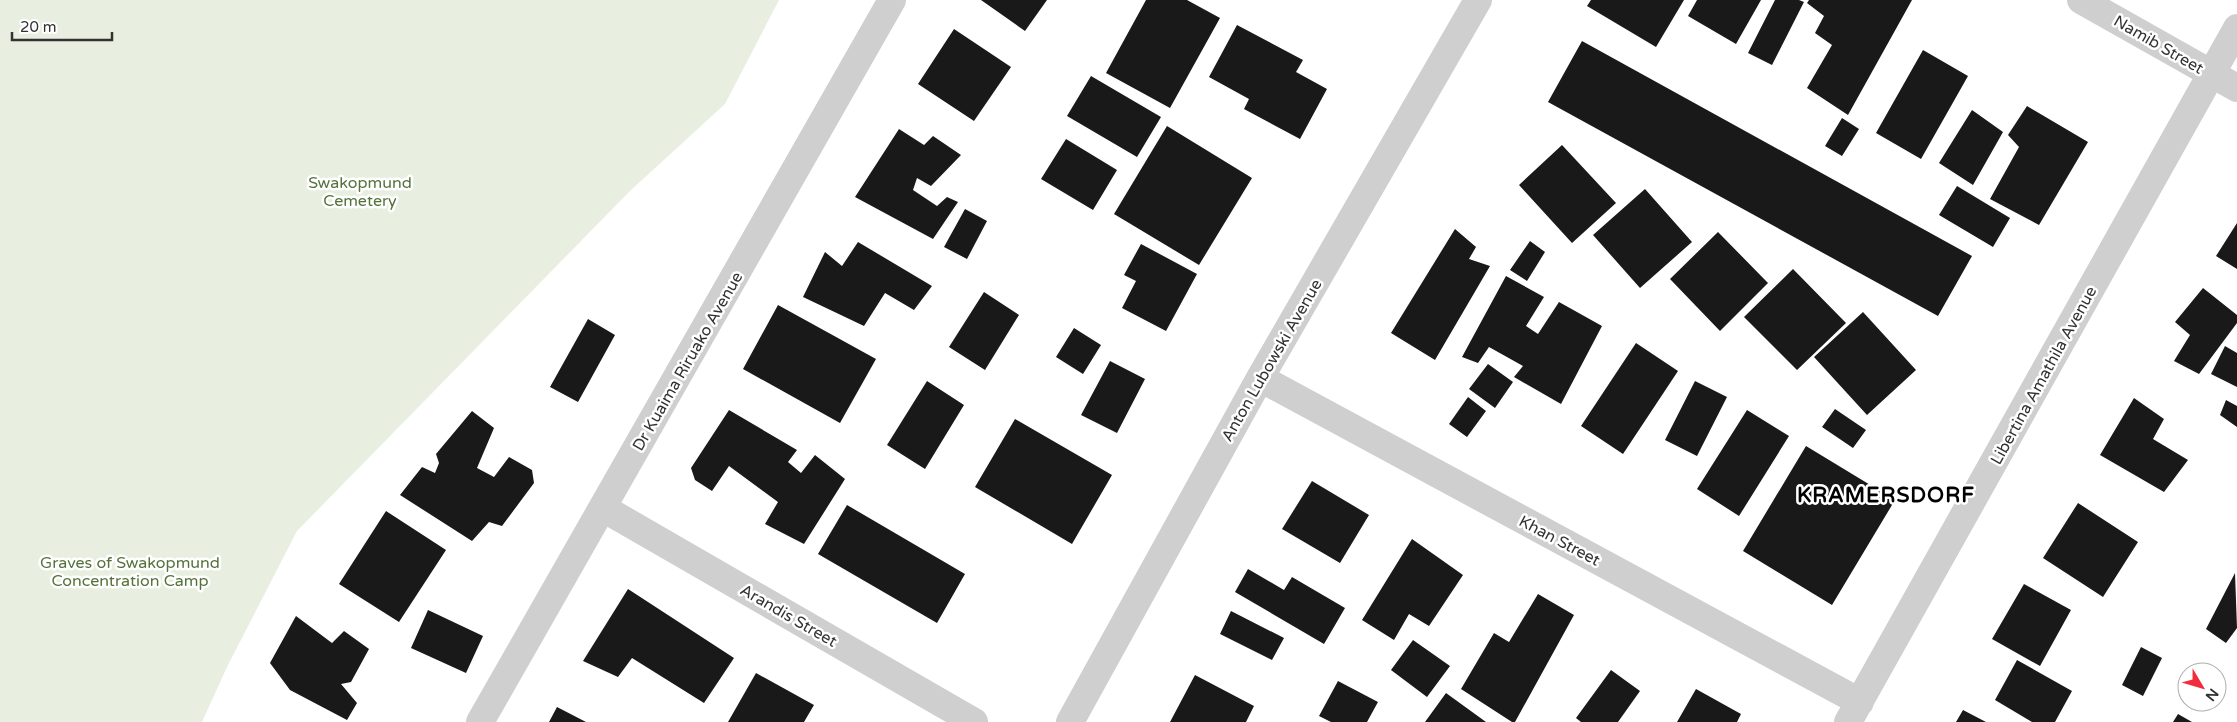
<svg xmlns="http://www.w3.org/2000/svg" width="2237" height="722" viewBox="0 0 2237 722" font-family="'Varela Round',sans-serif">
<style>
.green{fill:#e8efe0}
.building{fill:#191919}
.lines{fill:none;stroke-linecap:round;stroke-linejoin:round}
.minor{stroke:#cfcfcf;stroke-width:28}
.labels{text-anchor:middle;stroke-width:5;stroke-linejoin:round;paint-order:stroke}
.street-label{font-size:16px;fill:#323232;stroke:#fff}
.park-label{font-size:16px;fill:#55723b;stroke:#fff}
.district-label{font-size:21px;font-weight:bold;letter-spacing:1px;fill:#000;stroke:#fff}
</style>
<rect width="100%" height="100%" fill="#fff"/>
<path class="green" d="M0 0H779L725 104 630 191 297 531 227 667 202 722H0Z"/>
<path class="building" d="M981 0H1047L1025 31Z
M1146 0H1187L1220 18 1170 108 1106 73Z
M1591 0H1684L1656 47 1587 6Z
M1697 0H1761L1736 44 1688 16Z
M1775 0H1799L1804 2 1772 65 1748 53Z
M1809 0H1912L1848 115 1807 88 1832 45 1815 33 1824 16 1807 3Z
M1237 25 1303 60 1296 72 1327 89 1300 139 1244 109 1249 99 1209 77Z
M954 29 1011 67 974 121 918 84Z
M1582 41 1972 256 1938 316 1548 102Z
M1923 50 1968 76 1921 159 1876 133Z
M1091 76 1161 117 1137 157 1067 116Z
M2027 106 2088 142 2039 225 1990 199 2019 147 2008 135Z
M1972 110 2003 132 1973 185 1939 163Z
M1842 118 1859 129 1842 156 1825 146Z
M1167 126 1252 178 1199 265 1114 214Z
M899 129 924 145 933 136 961 155 931 186 917 178 913 190 937 206 947 197 958 202 933 239 855 197Z
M1066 139 1117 170 1093 210 1041 179Z
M1562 145 1616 203 1572 243 1519 185Z
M1957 186 2010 218 1993 247 1939 215Z
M1645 189 1692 242 1640 288 1593 235Z
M965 209 987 221 967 259 944 247Z
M2237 223V269L2216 256Z
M1455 229 1476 247 1469 259 1490 266 1435 360 1391 333Z
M1718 232 1768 283 1720 331 1670 279Z
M1530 241 1545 252 1527 281 1510 270Z
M858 242 932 286 914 310 885 293 864 326 803 297 825 252 842 266Z
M1141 244 1197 274 1166 331 1122 308 1136 281 1124 275Z
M1793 269 1846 323 1797 370 1744 317Z
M1506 276 1544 297 1526 326 1538 334 1559 302 1602 326 1561 404 1514 377 1523 366 1489 347 1478 363 1462 357Z
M2203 288 2237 315V323L2199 374 2174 361 2190 335 2175 322Z
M984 292 1019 315 985 370 949 347Z
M778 305 876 359 840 423 743 369Z
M1863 312 1916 370 1867 415 1814 357Z
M588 319 615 335 578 402 550 387Z
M1074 328 1101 345 1083 374 1056 357Z
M1636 343 1678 371 1623 454 1581 426Z
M2225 346 2237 353V387L2211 374Z
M1110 361 1145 379 1117 433 1081 415Z
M1488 364 1513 382 1495 408 1469 389Z
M927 381 964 405 925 469 887 445Z
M1695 381 1727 397 1697 456 1665 440Z
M1468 397 1486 411 1467 437 1449 424Z
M2134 398 2164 419 2153 439 2188 460 2164 492 2100 455Z
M2226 400 2237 406V427L2220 415Z
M1835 409 1866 430 1853 448 1822 427Z
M729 410 797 450 788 462 801 473 815 455 845 479 804 544 765 524 778 502 729 466 712 491 695 480 691 468Z
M1747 410 1789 436 1739 516 1697 489Z
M472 411 494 428 477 468 494 477 509 457 532 470 534 483 502 526 489 522 472 541 400 495 422 467 435 473 439 463 436 454Z
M1015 419 1112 475 1072 544 975 487Z
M1806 446 1895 500 1832 605 1743 551Z
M1312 481 1369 515 1340 563 1282 529Z
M2078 503 2138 542 2103 597 2043 558Z
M847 505 965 574 937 623 818 554Z
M386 511 446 550 399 622 339 584Z
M1412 539 1463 575 1429 626 1409 614 1394 640 1362 620Z
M1248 569 1284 590 1292 577 1345 608 1324 644 1235 592Z
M2235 573 2237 628 2226 643 2206 629Z
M2024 584 2071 610 2040 666 1992 639Z
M628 589 734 658 704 703 632 658 618 677 583 661Z
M1538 594 1574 615 1515 722H1512L1461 689 1494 633 1509 642Z
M428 610 483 636 466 673 411 648Z
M1231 611 1284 638 1272 660 1220 634Z
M296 616 332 643 344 631 369 649 351 682 341 684 357 703 347 720 290 690 270 663Z
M1413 640 1450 666 1427 697 1391 670Z
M2141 647 2162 658 2143 696 2122 685Z
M2017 660 2072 691 2055 722H2032L1995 700Z
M1611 670 1640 691 1618 722H1581L1576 718Z
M756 673 814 705 804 722H728Z
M1195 675 1254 706 1246 722H1170Z
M1338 681 1378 702 1367 722H1331L1319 716Z
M1696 689 1741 714 1737 722H1677Z
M1446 693 1486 722H1425Z
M557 707 586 722H549Z
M1963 710 1986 722H1956Z
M2178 714 2192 722H2173Z"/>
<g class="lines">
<path class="minor" d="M2081 0 2237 88
M1260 378 1860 702
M603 508 974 722
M480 722 892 0
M1070 722 1260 378 1478 0
M1848 722 2237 28"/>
</g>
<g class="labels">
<g class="street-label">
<text transform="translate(2159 44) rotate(30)" y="6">Namib Street</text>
<text transform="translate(1271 360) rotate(-60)" y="6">Anton Lubowski Avenue</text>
<text transform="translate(687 361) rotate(-60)" y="6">Dr Kuaima Riruako Avenue</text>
<text transform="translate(2043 375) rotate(-61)" y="6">Libertina Amathila Avenue</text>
<text transform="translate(1560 540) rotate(28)" y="6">Khan Street</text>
<text transform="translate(789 615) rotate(30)" y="6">Arandis Street</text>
</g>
<g class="park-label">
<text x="360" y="188">Swakopmund<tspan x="360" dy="18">Cemetery</tspan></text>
<text x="130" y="568">Graves of Swakopmund<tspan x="130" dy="18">Concentration Camp</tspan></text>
</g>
<g class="district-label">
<text x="1886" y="502">KRAMERSDORF</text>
</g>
</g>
<g transform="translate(2202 687) rotate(128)"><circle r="24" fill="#ffffff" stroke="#adadad"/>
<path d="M0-4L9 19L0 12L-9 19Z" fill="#f12c3d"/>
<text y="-8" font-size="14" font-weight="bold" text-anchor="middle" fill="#323232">N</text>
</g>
<path d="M12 32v8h100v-8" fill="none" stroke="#323232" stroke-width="2.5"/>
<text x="20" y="32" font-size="15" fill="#323232" stroke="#ffffff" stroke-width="4" paint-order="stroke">20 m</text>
</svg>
